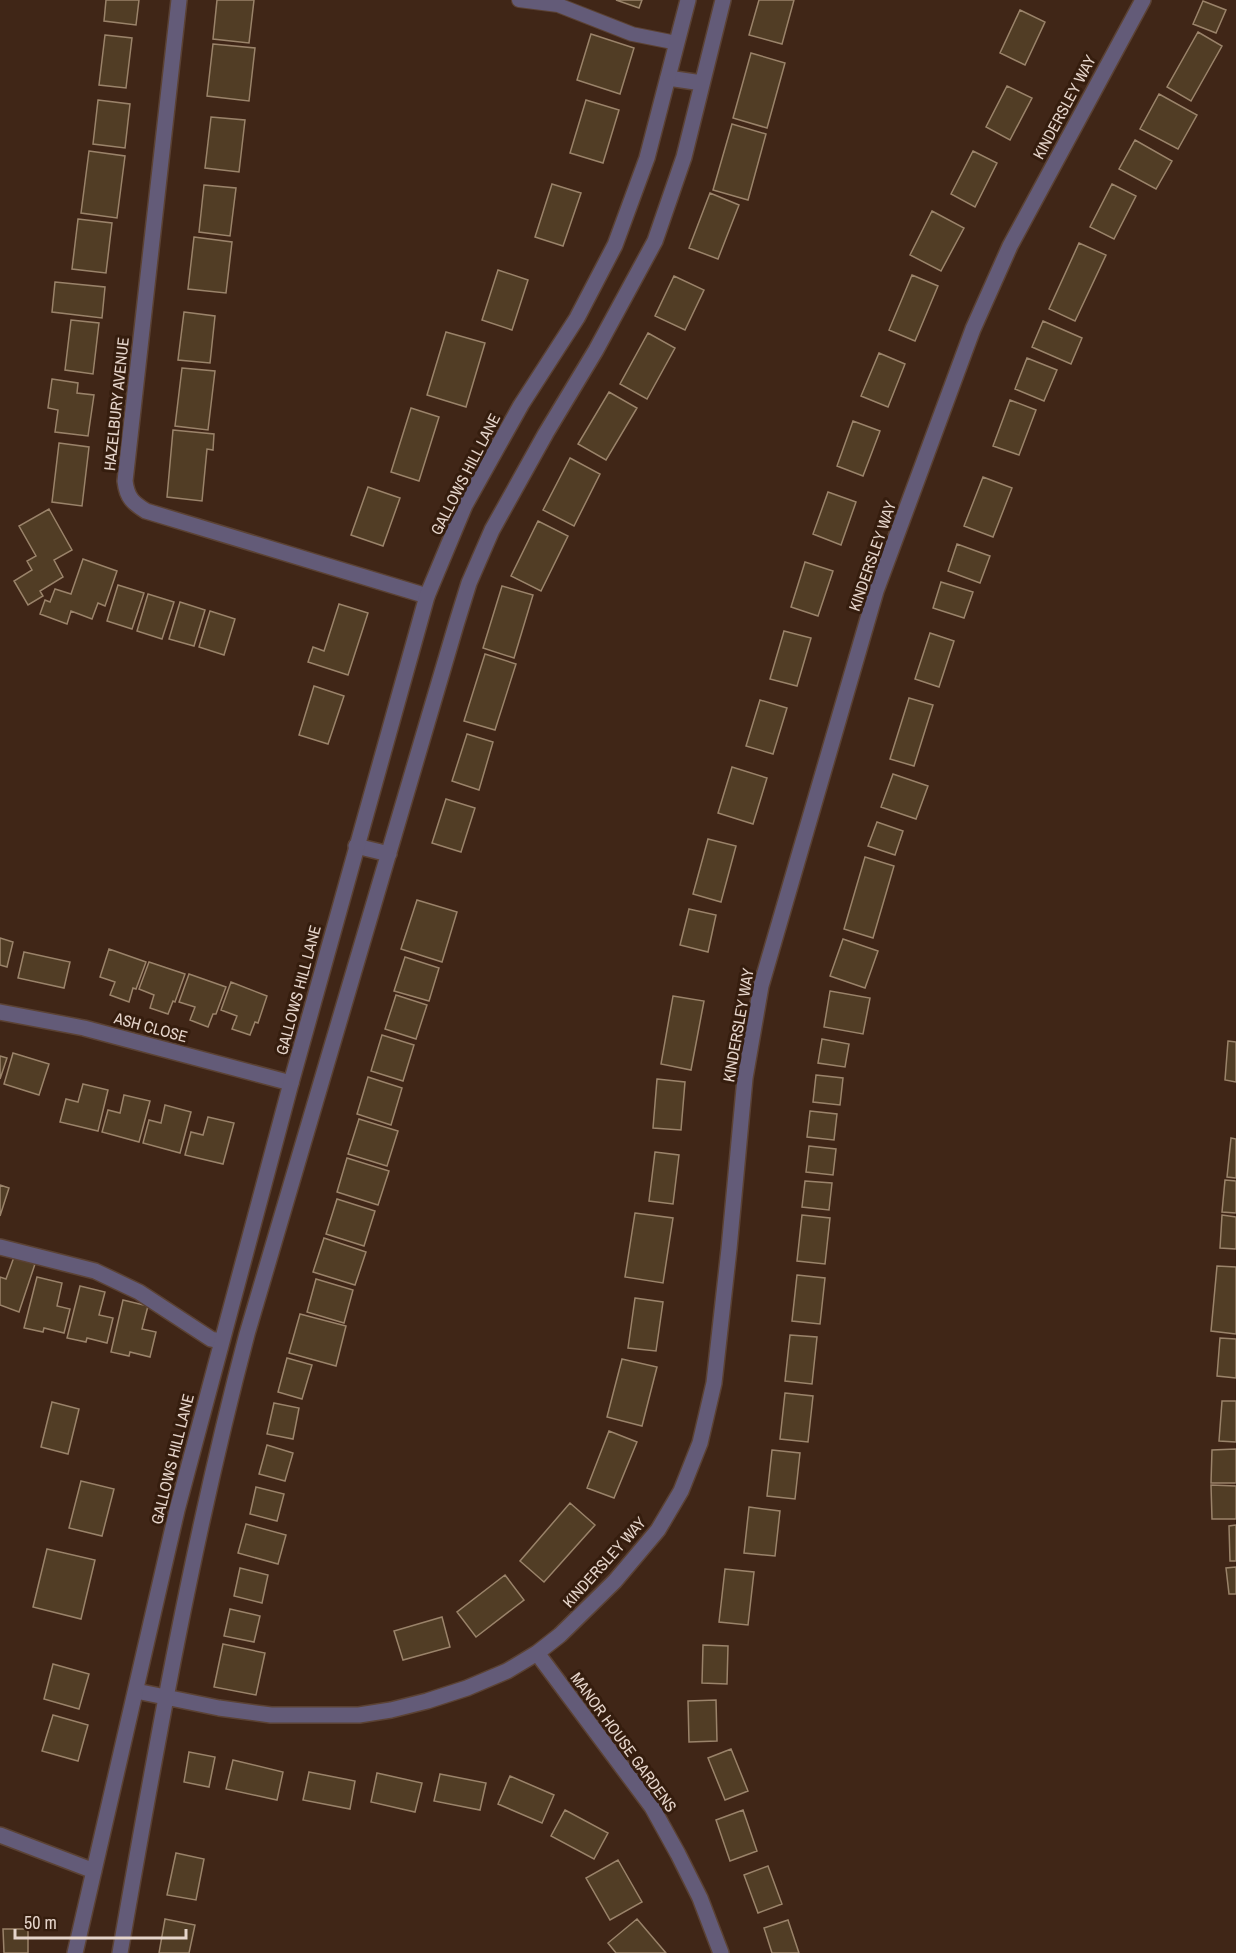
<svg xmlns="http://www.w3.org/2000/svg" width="1236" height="1953" viewBox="0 0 1236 1953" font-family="'Archivo Narrow',sans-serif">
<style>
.building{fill:#513d25;stroke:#9a836a;stroke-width:1.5}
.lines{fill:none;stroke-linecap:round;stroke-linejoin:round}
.service-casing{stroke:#5b4234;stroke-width:16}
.minor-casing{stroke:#5b4234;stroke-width:18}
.tertiary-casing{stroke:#5b4234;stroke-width:18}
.service{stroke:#635b78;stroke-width:14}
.minor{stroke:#635b78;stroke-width:15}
.tertiary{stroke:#635b78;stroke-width:15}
.labels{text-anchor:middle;stroke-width:6;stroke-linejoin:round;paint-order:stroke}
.street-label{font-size:16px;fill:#e6d5cb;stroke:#351d0e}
</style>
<rect width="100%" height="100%" fill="#402617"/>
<path class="building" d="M106 0H139L136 25 104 21Z
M217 0H254L249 43 213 39Z
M616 0H642L639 8Z
M759 0H794L782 44 749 35Z
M1203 1 1226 10 1216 33 1193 24Z
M1020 10 1045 22 1025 65 1000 53Z
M1198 32 1222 46 1191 101 1167 87Z
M591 34 634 48 620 94 577 80Z
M105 35 132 38 126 88 99 85Z
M213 44 255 48 249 101 207 96Z
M751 53 785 63 767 128 733 118Z
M1007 86 1032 98 1010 140 986 127Z
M1159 94 1197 115 1178 149 1140 129Z
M98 100 130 104 125 148 93 144Z
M586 100 619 110 603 163 570 153Z
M211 117 245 120 239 172 205 168Z
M732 124 766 134 748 200 713 190Z
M1135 140 1172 161 1156 189 1119 169Z
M89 151 125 156 117 218 81 213Z
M973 151 997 163 975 207 951 194Z
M552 184 581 193 563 246 535 237Z
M1112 184 1136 196 1114 239 1090 227Z
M204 185 236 188 230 236 199 232Z
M710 193 739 205 718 259 689 248Z
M932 211 964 228 941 271 910 255Z
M78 219 112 223 106 273 72 269Z
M194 237 232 242 226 293 188 289Z
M1079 243 1106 255 1075 321 1049 309Z
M498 270 528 280 512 330 482 320Z
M912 275 938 286 915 341 889 330Z
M674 276 704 290 685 330 655 316Z
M55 282 105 287 102 318 52 312Z
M184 312 215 316 210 363 178 360Z
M71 320 99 323 93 374 65 370Z
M1043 321 1082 338 1071 364 1032 347Z
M446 332 485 343 466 407 427 395Z
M648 333 675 348 647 399 620 384Z
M879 353 905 364 888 407 861 396Z
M1027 358 1057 370 1044 401 1015 389Z
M182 368 215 371 208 430 175 426Z
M52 379 78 383 77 393 94 395 88 436 55 432 58 410 48 408Z
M609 392 637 408 606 460 578 444Z
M1010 400 1036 410 1019 455 993 446Z
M411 408 439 417 419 481 391 472Z
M853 421 880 431 863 476 837 466Z
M173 430 214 434 213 450 207 449 202 501 167 497Z
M59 443 89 447 82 506 52 502Z
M570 458 600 474 574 526 543 510Z
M983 477 1012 488 993 537 964 526Z
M368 487 400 498 383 546 351 535Z
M828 492 856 502 841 545 813 534Z
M49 509 72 550 54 560 63 577 40 591 43 596 28 605 14 581 32 570 27 561 36 556 19 526Z
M538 521 568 536 541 591 511 576Z
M957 544 990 556 980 583 948 571Z
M83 559 117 571 105 606 98 603 92 619 71 611 67 624 40 614 45 600 50 602 55 589 71 594Z
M805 562 833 571 818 616 791 607Z
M941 582 973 592 964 618 933 608Z
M118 585 144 593 132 629 107 621Z
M502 586 533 595 514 658 483 648Z
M148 594 174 602 162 639 137 631Z
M180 602 205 610 194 646 169 639Z
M339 604 368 613 348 675 308 662 313 647 324 651Z
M210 611 235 619 224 655 199 647Z
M784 631 811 638 797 686 770 679Z
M930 633 954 641 939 687 915 679Z
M485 654 516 664 495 730 464 721Z
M314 686 344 696 328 744 299 735Z
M909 698 933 705 914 766 890 759Z
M760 700 787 708 773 754 746 746Z
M467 734 493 742 479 790 452 781Z
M732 767 767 778 753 824 718 813Z
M893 774 928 786 916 819 881 807Z
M446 799 475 808 461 852 432 843Z
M877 822 903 831 895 855 868 846Z
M708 839 736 846 721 902 693 894Z
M865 857 894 866 873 938 844 929Z
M417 900 457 912 442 962 401 949Z
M689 909 716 915 708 952 680 945Z
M0 938 13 942 7 967 0 965Z
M843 939 878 951 865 988 830 976Z
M109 949 146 962 136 989 133 988 129 1002 110 995 115 982 100 977Z
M24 952 70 962 64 988 18 978Z
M405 957 439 968 429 1001 394 991Z
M149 962 185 974 175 1002 173 1001 168 1014 150 1008 154 995 139 989Z
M189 974 226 987 216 1014H213L208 1027 190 1020 195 1007 179 1002Z
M231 982 267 996 258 1023 255 1022 250 1035 232 1029 237 1016 221 1010Z
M830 991 870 998 863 1034 824 1027Z
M396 995 427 1005 416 1039 385 1029Z
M673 996 704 1001 691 1070 661 1064Z
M382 1035 414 1045 403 1081 371 1071Z
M822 1039 849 1044 845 1067 818 1063Z
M1228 1041 1236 1042V1082L1225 1080Z
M13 1053 49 1064 39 1095 4 1084Z
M0 1056 7 1058 0 1079Z
M816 1075 843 1078 840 1105 813 1102Z
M368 1077 402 1088 391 1125 357 1114Z
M657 1079 685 1082 681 1130 653 1128Z
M83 1084 108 1090 98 1131 60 1122 66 1099 78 1102Z
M124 1095 150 1101 139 1142 102 1132 108 1110 120 1113Z
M165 1105 191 1112 180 1153 143 1143 149 1120 161 1123Z
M810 1111 837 1114 834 1140 807 1137Z
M208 1117 234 1123 223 1164 185 1155 191 1132 203 1135Z
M359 1119 398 1131 387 1166 348 1154Z
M1231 1138 1236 1139V1178L1227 1177Z
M809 1146 836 1149 833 1175 806 1172Z
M655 1152 679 1155 673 1204 649 1201Z
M347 1158 389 1171 378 1205 337 1192Z
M1225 1180 1236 1181V1213L1222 1212Z
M805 1181 832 1183 829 1210 802 1207Z
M0 1185 9 1188 0 1216Z
M337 1199 375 1211 364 1246 326 1234Z
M635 1213 673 1218 663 1283 625 1277Z
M802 1215 830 1218 825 1264 797 1261Z
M1222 1215 1236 1217V1249L1220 1248Z
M324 1238 366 1252 355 1285 313 1272Z
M14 1257 35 1264 19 1312 0 1305V1277L6 1279Z
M1217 1266 1236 1267V1334L1211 1331Z
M797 1275 825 1278 820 1324 792 1321Z
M37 1277 62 1283 57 1306 70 1309 64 1333 44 1328 43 1332 24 1328Z
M316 1279 353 1290 344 1323 307 1312Z
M80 1286 105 1292 99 1315 113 1318 107 1343 87 1338 86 1342 67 1338Z
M635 1298 663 1302 656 1351 628 1348Z
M123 1300 148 1306 142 1329 156 1332 150 1357 130 1352 129 1356 111 1352Z
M300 1314 346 1326 336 1366 289 1353Z
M790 1335 817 1337 812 1384 785 1381Z
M1220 1338 1236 1339V1378L1217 1376Z
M287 1358 312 1365 302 1399 278 1392Z
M622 1359 657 1367 642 1426 607 1417Z
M785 1393 813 1396 808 1442 780 1439Z
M1222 1401H1236V1442L1219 1441Z
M52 1402 79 1409 68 1454 41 1447Z
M274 1403 299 1408 293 1439 267 1434Z
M609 1431 637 1442 614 1498 587 1488Z
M267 1445 293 1453 285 1481 259 1474Z
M1236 1449V1483H1211L1212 1450Z
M772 1450 800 1453 795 1499 767 1496Z
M81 1481 114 1489 102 1536 69 1528Z
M1211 1485 1236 1486V1519H1212Z
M256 1487 284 1494 277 1521 250 1514Z
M570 1503 595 1525 544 1582 520 1561Z
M749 1507 780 1511 775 1556 744 1553Z
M246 1524 286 1535 278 1564 238 1553Z
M1236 1525V1561H1230L1229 1526Z
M47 1549 95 1560 81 1619 33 1607Z
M1236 1567V1594H1229L1226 1568Z
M240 1568 268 1575 262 1603 234 1596Z
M725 1569 754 1572 748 1625 719 1622Z
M505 1575 524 1600 476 1637 457 1612Z
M230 1609 260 1616 254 1642 224 1636Z
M442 1617 450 1647 403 1660 394 1631Z
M223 1644 265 1653 256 1695 214 1687Z
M703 1645 728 1646 727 1684 702 1683Z
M53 1664 89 1674 79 1709 44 1699Z
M716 1700 717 1741 689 1742 688 1701Z
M53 1715 88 1725 78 1761 42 1751Z
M731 1749 748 1791 725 1800 708 1758Z
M189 1752 215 1757 209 1787 184 1782Z
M233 1760 283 1772 277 1800 226 1789Z
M309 1772 355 1781 350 1809 303 1800Z
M377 1773 422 1783 415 1812 371 1802Z
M440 1774 486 1783 480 1810 434 1801Z
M510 1776 554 1795 542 1823 498 1804Z
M565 1810 608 1833 594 1859 551 1836Z
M743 1810 757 1851 730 1861 716 1820Z
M176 1853 204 1859 196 1900 167 1895Z
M618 1860 642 1902 610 1920 586 1878Z
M768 1866 782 1904 758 1913 744 1875Z
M165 1919 195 1925 189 1953H159Z
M637 1919 666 1953H616L608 1943Z
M788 1920 799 1953H772L764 1928Z
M3 1929H28V1953H4Z"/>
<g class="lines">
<defs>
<path id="service" d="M519 0 558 5 632 34 677 43"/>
<path id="minor" d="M179 0 125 481C127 498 133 503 146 511L427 596
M668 78 702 83
M356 846 389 854
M0 1012 84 1028 291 1083
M0 1247 95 1271 139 1292 211 1339 220 1341
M537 1653 652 1807 678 1854 700 1898 721 1953
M136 1691 219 1708 271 1715H359L391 1710 427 1701 467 1688 507 1671 537 1653 560 1635 615 1581 658 1530 681 1491 700 1443 714 1383 729 1249 745 1078 761 986 876 591 973 329 1010 246 1143 0
M120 1953C156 1746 193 1538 247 1334L456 625 469 583 492 530 546 433 596 350 655 241 684 157 723 0"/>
<path id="tertiary" d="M0 1835 94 1871
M75 1953 177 1510 291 1083 427 596 465 505 521 405 577 318 615 245 647 158 688 0"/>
</defs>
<use href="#service" class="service-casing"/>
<use href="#minor" class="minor-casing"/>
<use href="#tertiary" class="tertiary-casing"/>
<use href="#service" class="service"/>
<use href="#minor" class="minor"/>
<use href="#tertiary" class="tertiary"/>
</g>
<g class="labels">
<g class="street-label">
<text transform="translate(1064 107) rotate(-62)" y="6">KINDERSLEY WAY</text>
<text transform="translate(116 404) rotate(-84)" y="6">HAZELBURY AVENUE</text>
<text transform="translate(465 474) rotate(-63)" y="6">GALLOWS HILL LANE</text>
<text transform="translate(872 556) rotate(-71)" y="6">KINDERSLEY WAY</text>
<text transform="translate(298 990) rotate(-75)" y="6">GALLOWS HILL LANE</text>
<text transform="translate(738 1025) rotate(-80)" y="6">KINDERSLEY WAY</text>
<text transform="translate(151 1027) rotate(15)" y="6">ASH CLOSE</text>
<text transform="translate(172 1459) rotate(-76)" y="6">GALLOWS HILL LANE</text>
<text transform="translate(604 1562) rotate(-48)" y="6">KINDERSLEY WAY</text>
<text transform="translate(624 1742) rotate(54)" y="6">MANOR HOUSE GARDENS</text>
</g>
</g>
<path d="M15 1929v9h171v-9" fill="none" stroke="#e6d5cb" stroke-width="3"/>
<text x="24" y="1929" font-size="18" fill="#e6d5cb" stroke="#351d0e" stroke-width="4.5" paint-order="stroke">50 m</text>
</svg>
